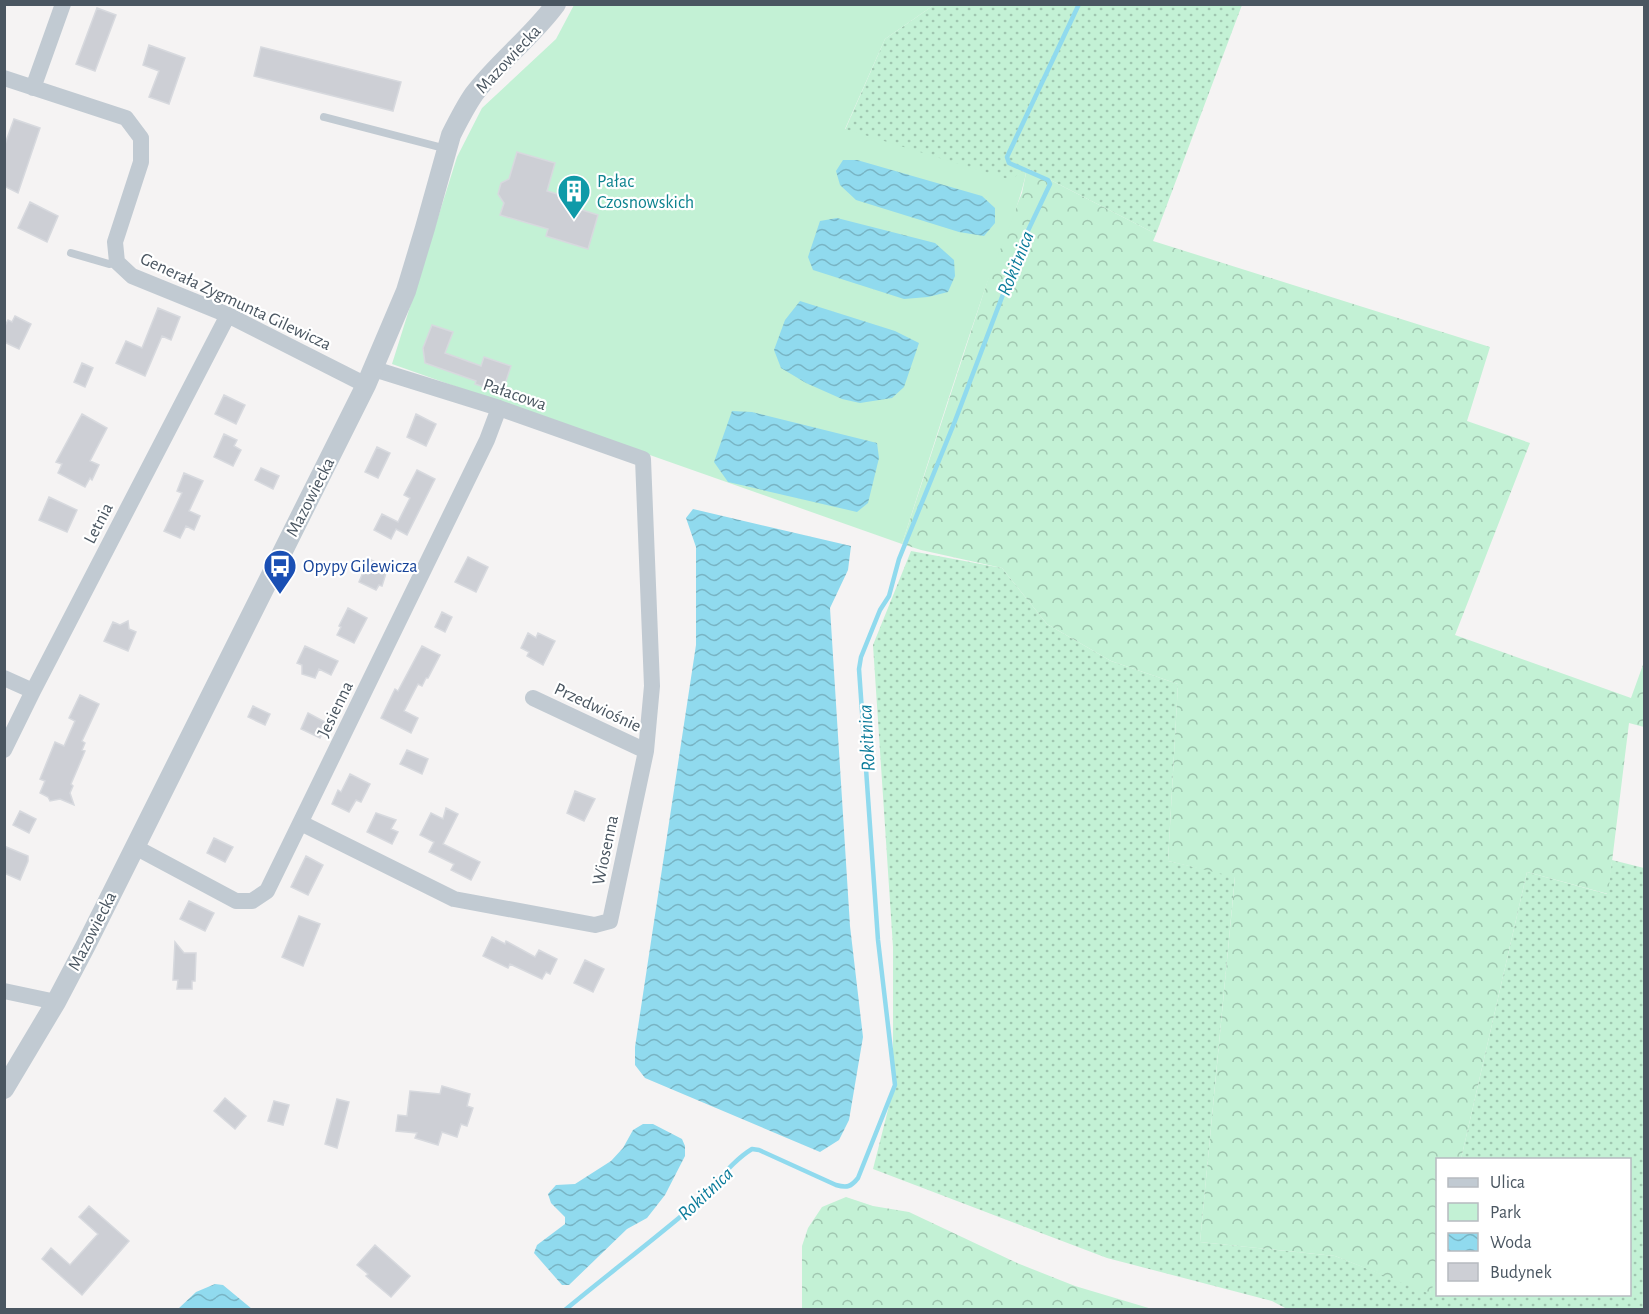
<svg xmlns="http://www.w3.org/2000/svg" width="1649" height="1314" viewBox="0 0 1649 1314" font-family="'Alegreya Sans',sans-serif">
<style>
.grass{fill:url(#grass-dots)}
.forest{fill:url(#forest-crowns)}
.green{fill:#c3f1d5}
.water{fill:url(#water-waves)}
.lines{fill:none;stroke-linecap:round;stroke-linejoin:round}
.stream{stroke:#90daee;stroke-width:4.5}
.building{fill:#cdcfd5;stroke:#d7d9de;stroke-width:1.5}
.service{stroke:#c1cad2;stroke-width:8}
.minor{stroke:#c1cad2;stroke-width:16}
.tertiary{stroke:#c1cad2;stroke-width:20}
.labels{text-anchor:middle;stroke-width:4.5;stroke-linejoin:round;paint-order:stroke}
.street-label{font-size:18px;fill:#4a5661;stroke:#fff}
.culture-label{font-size:18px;fill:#0d838f;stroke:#fff;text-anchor:start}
.transit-label{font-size:18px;fill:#164399;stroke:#fff;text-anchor:start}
.water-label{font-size:20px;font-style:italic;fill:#0c7c9b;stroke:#fff}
</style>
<defs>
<pattern id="grass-dots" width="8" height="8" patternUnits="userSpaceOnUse" patternTransform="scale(1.5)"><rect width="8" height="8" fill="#c3f1d5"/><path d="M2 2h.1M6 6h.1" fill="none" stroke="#a0c6b0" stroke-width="1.8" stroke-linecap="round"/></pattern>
<pattern id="forest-crowns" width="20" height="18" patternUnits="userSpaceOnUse" patternTransform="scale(1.5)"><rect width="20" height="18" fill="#c3f1d5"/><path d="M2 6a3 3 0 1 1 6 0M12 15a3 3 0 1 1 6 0" fill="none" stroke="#a0c6b0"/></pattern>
<pattern id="water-waves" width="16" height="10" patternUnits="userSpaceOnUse" patternTransform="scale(1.5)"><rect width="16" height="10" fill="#90daee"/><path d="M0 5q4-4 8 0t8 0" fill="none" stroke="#78b4c4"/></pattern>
</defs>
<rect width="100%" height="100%" fill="#f5f3f3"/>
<path class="grass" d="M934 5H1242L1156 234 1027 168 1011 181 845 130 885 39Z
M911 551 1002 568 1047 624 1111 661 1178 684 1168 861 1235 876 1200 1242 1335 1256 1430 1293 1437 1263 1438 1294H1630V1160L1461 1159 1527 872 1607 894 1612 860 1644 868V1309H1287L1272 1301 1107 1258 873 1169 893 1090V947L873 645Z"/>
<path class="forest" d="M1027 168 1156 234 1153 241 1490 347 1467 421 1530 443 1455 635 1631 698 1644 662V727L1629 723 1608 894 1527 872 1461 1159 1438 1160V1263L1430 1294 1335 1256 1200 1242 1235 877 1168 861 1178 684 1111 661 1047 624 1002 568 921 550 902 544 994 261 1022 193Z
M846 1197 873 1206 909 1212 1017 1263 1075 1286 1152 1309H802V1246L808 1228 822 1207Z"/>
<path class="green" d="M574 5H934L885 39 845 129 1011 180 1027 168C1019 211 998 251 984 292 955 376 929 460 902 544L392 364 457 157 482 108 556 39Z"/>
<path class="water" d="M843 160H857L982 196 995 208V223L984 236 959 232 856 200 840 185 836 171Z
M837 218 935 243 954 260 955 276 948 292 928 297 904 299 813 270 808 257 820 221Z
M800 301 895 331 919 343 904 387 892 398 860 403 842 399 806 383 781 368 774 350 785 320Z
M732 411 752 412 877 443 879 458 868 503 857 512 728 482 714 462Z
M693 509 851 546 848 570 830 608 850 926 863 1037 849 1120 839 1140 820 1152 645 1078 635 1065V1047L696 645V547L686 518Z
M643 1124H653L682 1139 685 1146V1156L665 1195 647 1218 627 1229 569 1285H562L534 1253 537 1245 565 1224V1217L551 1203 548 1194 556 1185 575 1184 611 1161 623 1148 633 1130Z
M215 1284 223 1285 252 1309H178L196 1292Z"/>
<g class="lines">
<path class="stream" d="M565 1310C607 1275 651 1242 692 1207 713 1189 729 1163 752 1149L759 1150 836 1185C847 1188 851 1187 858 1178L895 1085 878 940 859 669 861 657 880 610 889 596 899 559 955 421 1024 239 1050 184 1048 180 1009 163 1007 157 1079 4"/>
</g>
<path class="building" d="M97 8 116 15 95 71 76 64Z
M149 45 185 58 169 104 149 97 159 71 143 65Z
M261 47 401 82 393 111 254 76Z
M14 119 40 128 18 193 4 186V147Z
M517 152 555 163 547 191 584 202 582 210 598 215 588 249 546 236 548 229 500 215 504 203 498 194 501 183 509 179Z
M30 202 58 216 47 242 18 228Z
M158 308 180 317 171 340 162 336 145 376 116 363 126 341 142 348Z
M15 316 31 324 19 349 4 342V328L8 320 12 322Z
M432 325 453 332 445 353 481 366 484 357 511 366 506 381 495 391 475 384 476 381 425 363 423 348Z
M82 363 93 368 85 387 74 382Z
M224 395 245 405 236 424 215 414Z
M82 414 107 428 90 461 99 465 92 480 90 478 85 487 58 473 62 464 56 462Z
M416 414 436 424 426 446 407 437Z
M224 434 237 440 234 446 241 450 233 466 214 457Z
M377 447 390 453 378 478 365 472Z
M261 468 279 476 273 489 255 480Z
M417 470 435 479 407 535 396 529 391 539 374 530 382 514 398 522 410 498 404 495Z
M184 473 203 481 189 511 200 516 194 530 186 526 180 538 164 531 182 493 177 491Z
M49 497 77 510 67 532 39 520Z
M468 557 488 567 476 592 455 582Z
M366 558 388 567 382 586 379 585 376 590 359 582 364 570 361 569Z
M348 608 367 618 354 643 337 635 341 627 339 626Z
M442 612 452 617 445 632 435 627Z
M128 621 129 629 136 632 128 651 104 641 113 622 120 625Z
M528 633 536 638 538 633 555 641 543 665 527 656 529 652 521 648Z
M305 646 338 661 331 675 319 669 315 678 302 674V665L297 663Z
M422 646 440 655 428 678H426L422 686 418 684 404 711 418 718 411 733 381 718 395 689 398 691Z
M80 695 99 704 82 741 85 743 82 750 85 751 71 784 73 786 70 793 74 805 60 799 50 801 48 797 40 793 45 781 40 779 55 742 64 746 75 721 69 718Z
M253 706 270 714 265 725 248 717Z
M308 713 327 723 320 738 301 729Z
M407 750 428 759 422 774 400 764Z
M350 774 370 784 361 802 356 800 349 812 332 804 338 790 341 792Z
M575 791 595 799 584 821 567 813Z
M446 808 458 814 443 844 480 862 471 880 451 870 454 864 429 852 434 842 420 835 431 813 443 819Z
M20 811 36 819 29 833 13 825Z
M376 813 396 820 391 829 398 832 392 844 367 832Z
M214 838 233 847 225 862 207 853Z
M4 846 28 856V861L20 880 4 873Z
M306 856 323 865 308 895 291 887Z
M189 901 214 913 205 931 180 919Z
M299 916 320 924 303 966 282 957Z
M492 937 505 944 506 941 535 957 539 950 557 959 550 974 546 972 542 979 510 964 508 968 483 956Z
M175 942 184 953H196L195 981H192V989H177L178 980H173Z
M585 960 604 969 593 992 574 983Z
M442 1086 470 1094 467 1106 473 1108 467 1126 461 1124 457 1137 442 1132 438 1145 415 1138 417 1133 396 1131 398 1115 407 1116 410 1091 440 1094Z
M225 1098 246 1116 235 1129 214 1111Z
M337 1099 349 1102 337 1148 325 1144Z
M274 1101 289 1105 283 1125 268 1121Z
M89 1206 129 1241 82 1295 42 1259 51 1248 70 1265 98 1234 79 1217Z
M375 1245 410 1276 391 1297 366 1276 368 1274 357 1265Z"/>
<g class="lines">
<path class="service" d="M324 117 447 149
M71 253 109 264 117 262"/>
<path class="minor" d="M4 78 126 118 141 138V162L115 242 117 262 132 276 228 315 366 385
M33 88 63 4
M4 678 33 691
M533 698 646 751
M4 750 33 691 228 315
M301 823 454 899 595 925 610 921 646 751 652 686 643 459 499 408 374 369
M135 847 236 901H252L267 891 487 440 499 408
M4 991 56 1002"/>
<path class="tertiary" d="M4 1089 56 1002 86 945 366 385 406 291 425 228 451 135C458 121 465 107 474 94 498 62 531 38 556 4"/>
</g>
<defs>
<symbol id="building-pin" viewBox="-11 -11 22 30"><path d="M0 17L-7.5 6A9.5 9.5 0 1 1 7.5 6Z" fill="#0f9aa8" stroke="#fff"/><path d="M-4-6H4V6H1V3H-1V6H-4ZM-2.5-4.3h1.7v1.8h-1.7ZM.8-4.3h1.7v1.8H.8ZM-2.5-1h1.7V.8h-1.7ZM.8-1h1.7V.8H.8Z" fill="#fff"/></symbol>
<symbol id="bus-pin" viewBox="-11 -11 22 30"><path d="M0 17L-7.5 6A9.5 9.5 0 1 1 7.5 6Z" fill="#1a4fb4" stroke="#fff"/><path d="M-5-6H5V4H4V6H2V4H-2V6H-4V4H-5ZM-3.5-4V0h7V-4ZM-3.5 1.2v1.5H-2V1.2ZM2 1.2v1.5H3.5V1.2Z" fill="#fff"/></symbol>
</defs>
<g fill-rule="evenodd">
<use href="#building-pin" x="555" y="172" width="38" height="52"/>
<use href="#bus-pin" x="261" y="547" width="38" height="52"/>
</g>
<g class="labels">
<g class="street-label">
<text transform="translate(508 59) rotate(-47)" y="6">Mazowiecka</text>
<text transform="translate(236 301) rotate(25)" y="6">Generała Zygmunta Gilewicza</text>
<text transform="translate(515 394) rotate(19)" y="6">Pałacowa</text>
<text transform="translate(310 497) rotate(-63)" y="6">Mazowiecka</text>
<text transform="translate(98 523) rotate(-63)" y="6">Letnia</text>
<text transform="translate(598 707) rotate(25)" y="6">Przedwiośnie</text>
<text transform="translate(335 709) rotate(-64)" y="6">Jesienna</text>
<text transform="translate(605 850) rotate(-78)" y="6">Wiosenna</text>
<text transform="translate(92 931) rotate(-63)" y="6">Mazowiecka</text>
</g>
<g class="culture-label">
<text x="597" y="187">Pałac<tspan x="597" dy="21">Czosnowskich</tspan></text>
</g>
<g class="transit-label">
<text x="303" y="572">Opypy Gilewicza</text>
</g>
<g class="water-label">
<text transform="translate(1015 263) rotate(-68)" y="7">Rokitnica</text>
<text transform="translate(866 738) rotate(-93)" y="7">Rokitnica</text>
<text transform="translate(705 1193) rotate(-43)" y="7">Rokitnica</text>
</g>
</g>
<rect width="1649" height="1314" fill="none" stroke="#4a5661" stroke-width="12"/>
<rect x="1436" y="1158" width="195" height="138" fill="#ffffff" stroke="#b7bbc0" stroke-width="1.5"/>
<rect x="1448" y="1178" width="30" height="9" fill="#c1cad2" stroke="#b7bbc0" stroke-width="1.5"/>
<text x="1490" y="1188" font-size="18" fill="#4a5661">Ulica</text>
<rect x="1448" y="1203" width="30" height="18" fill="#c3f1d5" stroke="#b7bbc0" stroke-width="1.5"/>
<text x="1490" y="1218" font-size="18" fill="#4a5661">Park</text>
<rect x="1448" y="1233" width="30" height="18" fill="url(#water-waves)" stroke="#b7bbc0" stroke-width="1.5"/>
<text x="1490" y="1248" font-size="18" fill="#4a5661">Woda</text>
<rect x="1448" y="1263" width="30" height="18" fill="#cdcfd5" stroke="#b7bbc0" stroke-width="1.5"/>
<text x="1490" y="1278" font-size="18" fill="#4a5661">Budynek</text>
</svg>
